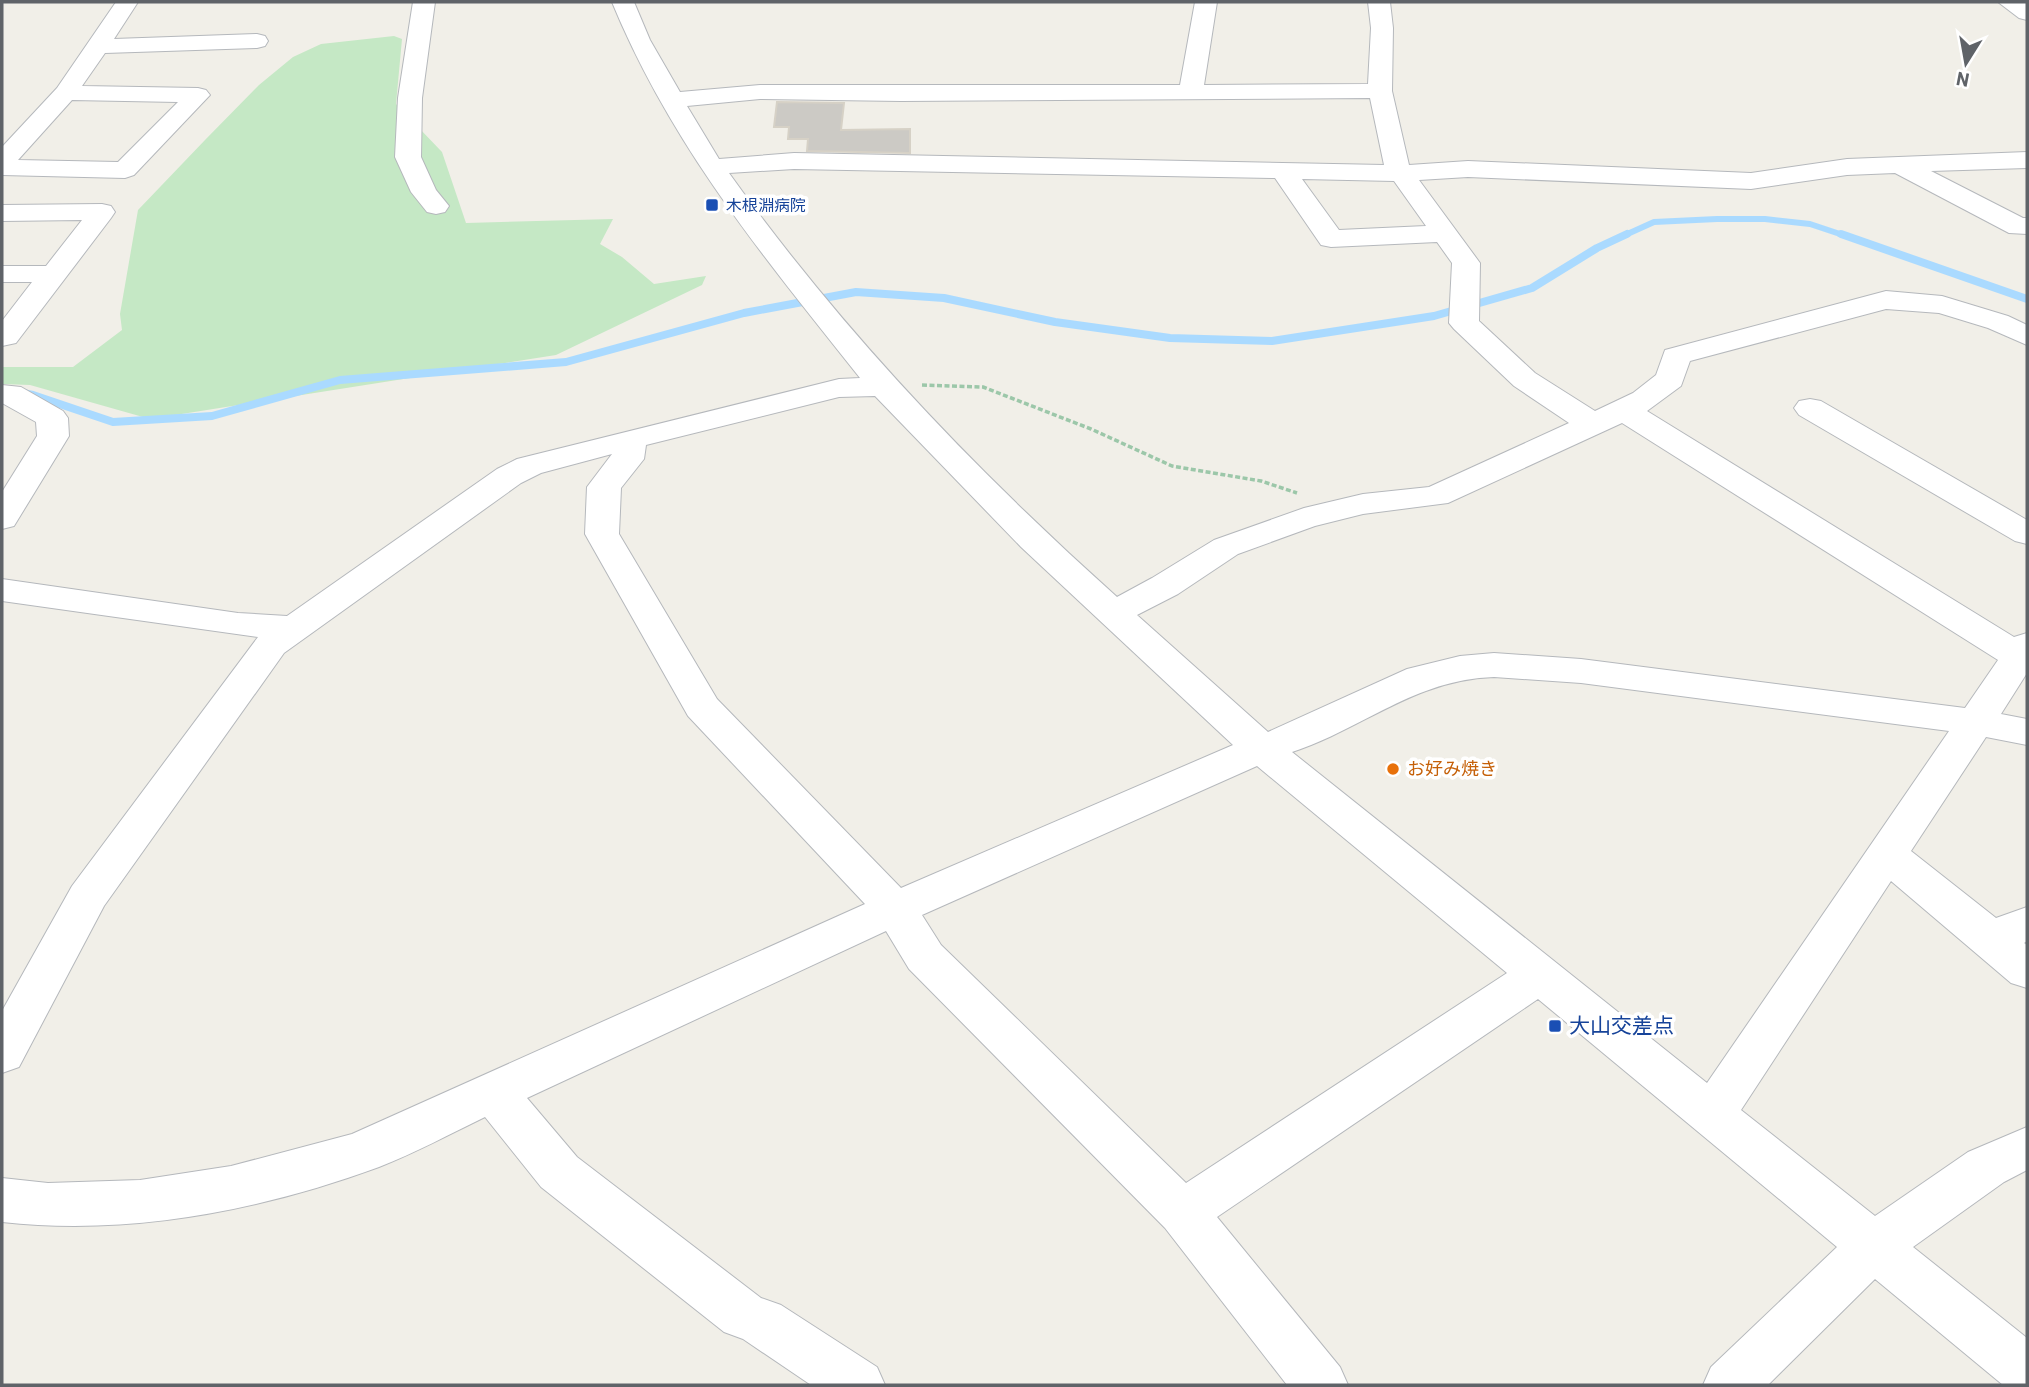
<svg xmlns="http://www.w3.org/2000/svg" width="2029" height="1387" viewBox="0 0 2029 1387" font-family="Barlow,'Noto Sans JP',sans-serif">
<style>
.green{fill:#c5e8c5}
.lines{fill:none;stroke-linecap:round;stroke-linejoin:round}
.stream-far1{stroke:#aadaff;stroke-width:6}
.stream{stroke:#aadaff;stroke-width:8}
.building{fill:#cccac5;stroke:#d6d1c6;stroke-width:2}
.minor-casing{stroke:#b5b8bc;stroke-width:2}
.path{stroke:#9cc7a9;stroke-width:3.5;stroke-dasharray:5 2.5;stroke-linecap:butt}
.minor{fill:#fff;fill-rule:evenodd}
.transit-dot{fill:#1a4fb4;stroke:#fff;stroke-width:2.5}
.food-dot{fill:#e8710a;stroke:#fff;stroke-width:2.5}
.labels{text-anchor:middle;stroke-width:7;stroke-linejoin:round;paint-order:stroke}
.far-transit-label{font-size:16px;fill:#164399;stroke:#fff;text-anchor:start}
.food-label{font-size:18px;fill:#c56008;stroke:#fff;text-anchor:start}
.near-transit-label{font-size:21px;fill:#164399;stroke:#fff;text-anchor:start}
</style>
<rect width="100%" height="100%" fill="#f1efe8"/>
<path class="green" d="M394 36 402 39 396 104 442 152 466 223 613 219 600 244 622 257 654 284 706 276 702 285 556 355 150 419 30 385 2 384V367H73L122 330 120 314 138 210 205 140 259 85 293 57 321 44Z"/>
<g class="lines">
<path class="stream-far1" d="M1623 236 1654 222 1717 219H1765L1810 224 1846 236"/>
<path class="stream" d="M1841 234 2027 299
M2 389 33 395 113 422 212 416 340 380 566 362 744 313 856 292 944 298 1055 322 1170 338 1272 341 1434 316 1532 288 1597 248 1627 234"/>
</g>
<path class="building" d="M777 102 844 103 841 130 910 129V153L807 151 808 139H788L789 127H774Z"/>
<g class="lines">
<defs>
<path id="minor" d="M116 2H138L114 39 257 34 265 36 268 41 265 46 257 48 105 53 82 86 198 88 206 90 210 95 134 175 125 178 2 175V147L57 88ZM72 100 178 102 118 162 18 160Z
M413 2H435L422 98 421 157 436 190 449 206 445 212 436 214 427 212 411 192 395 157 398 98Z
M612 2H634L650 40 680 92 760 85H1180L1195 2H1217L1204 85 1368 84 1371 28 1368 2H1390L1393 28 1392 91 1409 165 1468 161 1751 173 1847 159 2027 152V168L1931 171 2023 218H2027V234L2009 233 1895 173 1847 175 1751 189 1468 177 1419 180 1480 263 1479 321 1535 373 1595 411 1633 393 1656 375 1665 350 1886 291 1942 296 2008 316 2027 325V345L1988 328 1939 313 1886 309 1690 361 1681 386 1647 411 2014 637 2027 633V673L2001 714 2027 719V745L1986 737 1911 851 1996 918 2027 907V941L2024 943 2027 945V988L2011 983 1891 881 1741 1110 1875 1216 1968 1152 2027 1127V1170L2004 1182 1913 1247 2027 1338V1385H2003L1875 1279 1768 1385H1703L1711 1367 1837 1247 1538 999 1217 1217 1340 1367 1348 1385H1287L1165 1228 909 969 886 931 527 1098 577 1157 761 1298 781 1305 877 1367 885 1385H811L743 1339 724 1332 541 1187 485 1117C450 1134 415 1153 379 1167 259 1211 129 1236 2 1222V1178L48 1183 140 1180 231 1166 352 1134 865 904 688 716 585 534 587 487 612 454 541 473 521 483 284 653 104 906 19 1067 2 1073V1011L72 886 258 637 2 601V579L238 613 287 616 497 469 517 459 839 379 860 378C764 257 672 147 612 2ZM1370 98 1384 165 794 153 719 159 687 106 760 99 901 101ZM794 169 1275 178 1321 245 1331 247 1437 242 1452 263 1449 323 1454 329 1514 386 1569 423 1429 487 1363 494 1304 508 1214 540 1152 578 1117 597C974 469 841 330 729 173ZM1302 179 1394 181 1426 226 1339 230ZM875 396 1021 547 1233 745 901 888 717 699 619 534 621 488 644 459 646 445 839 397ZM1622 423 1998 660 1965 708 1581 659 1494 653 1460 656 1407 669 1268 732 1137 615 1178 594 1238 554 1315 526 1363 514 1448 503ZM1494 677 1581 683 1949 731 1707 1083 1292 752C1365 728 1413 680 1494 677ZM1257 766 1507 973 1186 1183 941 945 922 915Z
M1998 2H2024L2027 4V20L2019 18Z
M102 204 111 206 115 212 111 218 16 343 2 346V321L32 282H2V266H46L82 220 2 221V205Z
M2 385 21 387 63 411 68 418 69 436 14 526 2 529V492L37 436 36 422 2 403Z
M1810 399 1821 401 2027 520V544L2015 541 1799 415 1794 408 1799 401Z"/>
</defs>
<use href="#minor" class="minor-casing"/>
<path class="path" d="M922 385 983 387 1091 429 1172 466 1261 481 1297 493"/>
<use href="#minor" class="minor"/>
</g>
<g class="transit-dot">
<rect x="705" y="198" width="14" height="14" rx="3.5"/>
<rect x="1548" y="1019" width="14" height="14" rx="3.5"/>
</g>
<circle class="food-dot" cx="1393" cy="769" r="7"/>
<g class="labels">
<g class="far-transit-label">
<text x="726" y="211">木根淵病院</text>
</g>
<g class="food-label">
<text x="1407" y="775">お好み焼き</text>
</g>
<g class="near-transit-label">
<text x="1569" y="1033">大山交差点</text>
</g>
</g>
<rect width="2029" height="1387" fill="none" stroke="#5f6368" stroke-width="7"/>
<g transform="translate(1966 63) rotate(191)" stroke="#ffffff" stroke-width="5" paint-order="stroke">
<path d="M0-5L12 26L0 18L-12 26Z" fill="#5f6368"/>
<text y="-10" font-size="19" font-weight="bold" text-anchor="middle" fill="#5f6368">N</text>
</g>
</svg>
